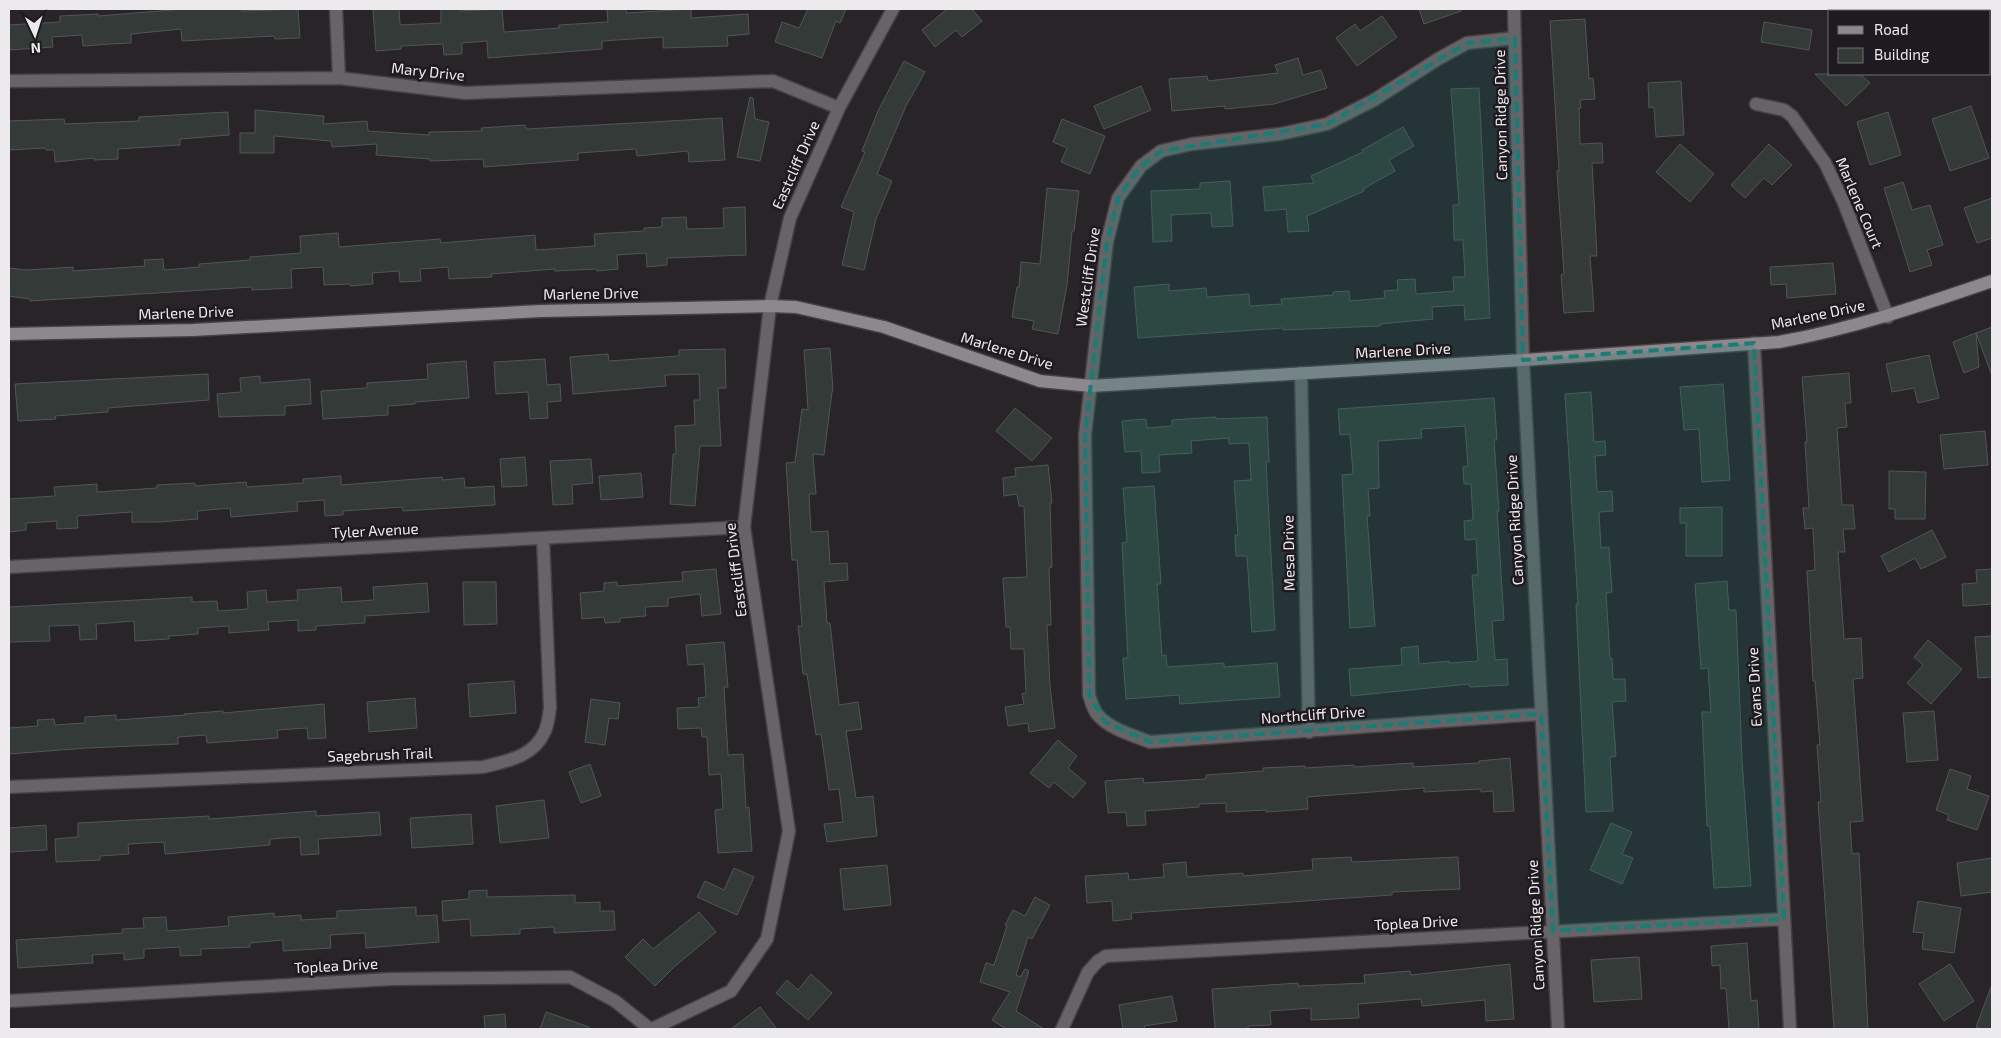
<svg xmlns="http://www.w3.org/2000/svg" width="2001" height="1038" viewBox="0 0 2001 1038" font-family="'Exo 2',sans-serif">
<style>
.building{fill:#333a38;stroke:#505755}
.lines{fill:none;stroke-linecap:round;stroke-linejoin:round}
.street-casing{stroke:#444044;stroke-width:15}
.secondary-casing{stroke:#444044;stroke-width:15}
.street{stroke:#676467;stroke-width:12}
.secondary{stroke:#8c888c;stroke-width:12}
.marked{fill:#1a7c74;fill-opacity:0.2;stroke:#1a7c74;stroke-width:4;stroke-dasharray:10 6;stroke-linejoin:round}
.labels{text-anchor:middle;stroke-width:5;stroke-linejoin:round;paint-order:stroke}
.street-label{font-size:15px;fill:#edeaed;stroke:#1e1a1f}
</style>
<rect width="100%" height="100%" fill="#282428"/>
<path class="building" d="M184 9H242V11L298 9 300 38 275 39 274 36 182 41 181 29 131 34V43L111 44 83 46 82 35 52 37 53 47 10 50 9 25 60 22V16L98 14V16Z
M373 9H399L400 25 441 23V9H460V11L502 9 504 32 559 28V25L608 22 607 9H626V13L691 9V18L748 14 749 34 727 36 728 46 663 48V37L602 41V49L488 58 487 41 462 43V54L444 55 443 44 401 46V49L376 51Z
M806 9H846L840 23 836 21 822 58 775 42 782 22 799 28 808 9Z
M947 9H972L982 21 962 37 956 30 935 47 922 30Z
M1419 9H1461V11L1424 24Z
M1382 16 1397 37 1357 66 1336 38 1355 24 1360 31Z
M1585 19 1589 79 1593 78 1595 99 1580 100 1581 108H1579L1580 144 1602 143 1603 163H1592L1597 256H1590L1594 311 1564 313 1561 275 1564 274 1557 171H1559L1550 21Z
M1764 22 1812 30 1809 50 1761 42Z
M1298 58 1303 75 1321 70 1327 88 1274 104 1225 109V106L1172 111 1169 79 1207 76 1208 81 1278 73 1275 65Z
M904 61 925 72 906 106 877 174 892 181 876 219 864 270 842 265 854 212 841 207 865 152 862 151 878 111Z
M1815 74H1860L1870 83 1846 106Z
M1681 81 1684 135 1656 137 1654 107 1649 108 1648 83Z
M1141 86 1151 110 1104 129 1094 106Z
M1479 88 1490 318 1465 320 1464 305 1432 307 1433 319 1380 324V326L1283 330V328L1138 338 1134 287 1169 284V291L1206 288 1207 297 1249 294 1250 306 1282 304 1281 299 1333 295V292L1349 291 1350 301 1385 298 1384 291 1398 290 1397 280 1415 279 1416 294 1454 291 1453 277H1465L1463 240H1454L1453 205H1459L1451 89Z
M750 97 753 98 755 119 769 122 760 161 737 157Z
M1971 106 1989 158 1950 171 1932 119Z
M255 110 324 116 323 124 367 121 368 131 429 135V132L482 131 481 128 525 125 526 129 722 118 725 160 689 162 688 151 637 156 636 149 578 153V160L484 167 483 159 430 161V159L376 155 377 144 332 147 331 141 274 136V153H240V133H255Z
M228 112 229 135 180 139V145L118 149V159L94 160V158L55 162 54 150H46L45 148 9 150V121L64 119 65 124 139 121V117Z
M1888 112 1901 155 1870 165 1857 122Z
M1062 119 1105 136 1090 174 1061 162 1067 148 1053 142Z
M1403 127 1414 146 1389 160 1395 171 1363 189 1364 191 1307 216 1309 231 1288 232 1286 209 1265 211 1263 187 1314 183 1311 176 1363 152 1362 150Z
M1680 144 1714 174 1690 202 1656 172Z
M1769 144 1792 165 1772 185 1764 178 1745 198 1731 185Z
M1230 181 1233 226 1212 227 1211 213 1171 215 1172 241 1153 242 1151 191 1200 189V183Z
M1903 182 1912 210 1930 205 1943 245 1927 250 1932 265 1910 272 1884 188Z
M1047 188 1079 191 1074 231H1072L1067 285 1058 334 1032 329 1034 321 1012 317 1017 287H1019L1021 262 1040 264Z
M1992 198V238L1977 243 1964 208Z
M745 207 746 255 667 258V265L647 267 646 253 617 255 618 269 597 271 596 269 555 271V269L491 274 492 277 449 279 448 267 420 269 421 281 400 282 399 271 372 273 373 284 350 286V284L324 285 323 267 291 269 292 288 252 290V287L30 301V299L9 296V268L26 270 73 267V271L145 266 144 260 163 259 164 270 199 267V264L250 260V257L301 253 300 236 338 233 339 247 440 239 441 243 535 235 536 250 595 246 594 234 644 231V228L662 227V218L686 217 687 229 724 228 723 208Z
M1833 263 1836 294 1787 298 1786 284 1771 285 1770 267Z
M1992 327V373H1991L1976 333Z
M1976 333 1979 367 1964 373 1953 342Z
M830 348 833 391 832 392 824 455 813 454 816 494H809L811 532 828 531 830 564 847 563 848 580 824 582 827 623H830L839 705 858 702 862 729 846 731 856 798 873 796 877 836 827 842 824 824 843 822 839 789 829 790 821 734 816 735 807 674H803L798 626H802L797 560H792L786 463 795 462 802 409 808 410 804 350Z
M725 349 726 388H718L721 446H700L695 506 670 504 673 454H676L675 426 695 425 694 400H700L699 374 665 375 666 386 573 394 570 357 608 354 609 361 679 356V350Z
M1929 355 1939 398 1918 403 1914 388 1892 392 1886 364Z
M545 359 547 385 560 384 561 401 547 402 548 418 530 419 528 392 496 394 494 362Z
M466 361 469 398 415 402V404L388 406V415L323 419 321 391 367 388V383L428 379 427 364Z
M1849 373 1851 403H1845L1847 427 1837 428 1842 505H1853L1855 529H1843L1845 552H1838L1844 639 1861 638 1863 678 1853 679 1863 821 1850 822 1852 854 1859 853 1868 1029H1834L1818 802H1821L1817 745H1820L1815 681H1813L1807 571 1815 570 1813 528 1805 529 1803 508H1809L1805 442H1807L1802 377Z
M208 374 209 400 108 408V412L55 416 56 419 18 421 15 384Z
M260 376V383L310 379 311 404 285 406V415L219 417 217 394 241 392 240 378Z
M1723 384 1730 480 1702 482 1699 429 1684 430 1680 387Z
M1591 392 1594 442 1605 441 1606 455 1595 456 1597 492 1612 491 1613 511 1599 512 1601 548 1609 547 1612 592 1606 593 1610 658H1612L1613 679H1625L1626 701 1612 702 1616 756 1610 757 1613 811 1586 812 1576 604H1578L1565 394Z
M1494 398 1497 440H1494L1499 511H1497L1504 620 1492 621 1495 660 1507 659 1508 685 1470 687 1469 684 1351 696 1349 669 1402 665 1401 648 1418 646 1419 664 1449 661V663L1478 661 1472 575H1478L1476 539 1465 540 1464 521 1473 520 1471 484H1464L1463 467 1468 466 1465 426 1421 429 1422 438 1378 441 1379 488 1368 489 1370 516H1367L1375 626 1350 628 1342 475 1353 474 1350 434 1340 435 1338 409Z
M1015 408 1052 438 1032 461 996 431Z
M1216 417V419L1267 417 1269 462H1266L1275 630 1252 632 1247 556H1236L1235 535H1238L1234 481 1251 480 1249 443 1229 444V438L1191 441 1192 453 1159 455 1160 472 1142 473 1141 451 1125 452 1122 421 1146 419 1147 428 1172 426V420Z
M1985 431 1988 465 1944 469 1940 435Z
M525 457 527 486 502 487 500 459Z
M591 459 593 483 572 485 573 504 553 505 550 461Z
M1048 465 1052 503H1050L1052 567 1049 568 1051 625H1047L1050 686 1055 728 1029 732 1028 723 1008 726 1005 707 1024 704 1022 694 1026 693 1024 649H1011L1010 627H1006L1003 578 1027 577 1024 506H1019L1017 494 1004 496 1003 478 1016 476 1015 468Z
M1889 471 1926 472 1925 519H1895V509H1889Z
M641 473 643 497 601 500 599 476Z
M341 476V485L442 477 443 480 464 478 465 488 494 486 495 505 403 511 402 507 343 511V515L325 516 324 500 297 502 298 511 231 517 230 508 197 511 198 519 159 522H132V512L77 516 78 528 57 529V521L26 523V530L9 532V499L55 496 54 487 97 484V492L157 488V485L195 483V486L246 482 247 487 303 483V479Z
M1154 486 1161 584H1157L1162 656 1166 655 1167 667 1224 663V667L1277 663 1280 697 1180 704 1179 695 1126 699 1123 658H1128L1122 543 1127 542 1123 488Z
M1722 507V556H1686V523H1680V508Z
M1932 530 1946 557 1921 569 1915 558 1889 572 1881 556Z
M716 569 721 614 702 616 700 594 668 598V606L645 607 646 616 620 618V622L605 623 604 617 582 619 580 593 604 591V583L617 582V586L683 581 682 572Z
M1992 569V604L1963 606 1962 584 1977 583 1976 570Z
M1727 581 1729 610H1736L1742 760 1751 886 1714 888 1710 826H1707L1702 712H1711L1708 668 1701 669 1695 584Z
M463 582H496L497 624 464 625Z
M427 583 429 612 365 616V623L316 626V630L298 631V620L268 622 269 630 229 633V626L198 628V634L169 636V639L135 641 134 621 96 624 97 639 80 640 79 625 49 626 50 641 9 642V607L192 597V602L217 601 218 611 248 609 247 592 266 590 267 602 298 600 297 590 341 587 342 602 374 600 373 587Z
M1992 636V677L1978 678 1975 637Z
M1928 640 1962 669 1931 704 1907 683 1923 665 1914 657Z
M724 642 728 687H724L728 755 743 754 746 808 749 807 752 851 718 853 715 810 723 809 721 774 709 775 707 737H702L701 728 678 729 677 708 699 707 698 698 706 697 704 664 688 665 686 645Z
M514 681 516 713 470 717 468 684Z
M415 698 417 728 369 732 367 702Z
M591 699 620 703 618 719 609 718 605 745 585 742Z
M324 704 326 738 308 739 307 728 277 730 278 738 207 743 206 735 178 737V744L87 748 9 754V728L38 726 37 720 54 719 55 725 85 723V717L116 715V720L185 715 184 714 223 711V713Z
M1934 711 1938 760 1907 762 1903 713Z
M1058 740 1077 756 1068 768 1086 783 1073 798 1054 782 1049 788 1030 773Z
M1510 758 1514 811 1494 812 1493 791 1481 792V789L1424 792V788L1307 797 1308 809 1266 812V810L1226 812V803L1199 804V807L1145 811 1146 825 1127 826 1126 812 1108 813 1105 781 1143 778 1144 783 1206 779V775L1263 771V768L1305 766V768L1354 765V767L1413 763V767L1479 763V761Z
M590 764 601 796 581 803 569 772Z
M1950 769 1971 776 1967 789 1989 796 1977 830 1947 820 1949 815 1936 810Z
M544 800 549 838 500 843 496 806Z
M316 811V816L379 812 381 835 318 839 319 854 301 855 300 837 270 839V845L165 854 164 842 128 844 129 854 100 856V860L56 862 55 839 78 837V823L209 816V819Z
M471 814 473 844 412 848 410 818Z
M1611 823 1632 832 1622 854 1633 858 1622 884 1590 870Z
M46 825 47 850 9 852V828Z
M1351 857 1352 862 1458 857 1460 889 1392 892V895L1131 913 1132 919 1113 921 1112 901 1087 903 1085 876 1128 873 1129 880 1164 877 1163 864 1186 862 1187 877 1243 873V876L1313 870 1312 859Z
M1992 858V892L1961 896 1957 863Z
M887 865 891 905 844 910 840 869Z
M734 868 754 877 737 915 697 897 705 881 724 890Z
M487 890V897L575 895V903L600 902V911H614L615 930 554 933V927L520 929V934L471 936 470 919 443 921 442 901 469 899V891Z
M1035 897 1050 905 1032 939 1028 937 1016 975 1020 977 1025 969 1029 971 1016 1011 1044 1029H1006L992 1020 1010 992 980 982 986 963 994 965 1007 926 1005 925 1013 910 1025 916Z
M1918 901 1961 908 1954 953 1922 949 1924 933 1913 932Z
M416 907V916L437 915 439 942 366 948 365 933 330 935 331 948 283 951V940L250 943V947L201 949V955L180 956V947L144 949V958L124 960V953L92 955 93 963 18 968 16 940 123 933 122 929 144 928 143 918 166 917 167 931 229 926 228 917 274 913V917L301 915V920L337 918V911Z
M699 912 716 932 674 967 655 986 625 957 643 939 653 949Z
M1747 943 1751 1001 1757 1000 1759 1029H1729L1726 988 1721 989 1720 965 1712 966 1711 946Z
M1639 957 1642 999 1594 1002 1591 960Z
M1510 964 1514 1019 1486 1021 1485 1000 1422 1006 1421 999 1358 1004 1359 1018 1311 1020V1008L1270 1011 1271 1025 1248 1026V1029H1215L1212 989 1298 983V986L1365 983 1364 975 1410 971 1411 975Z
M1950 964 1974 1001 1944 1021 1919 984Z
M811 974 832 993 808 1020 776 993 787 980 798 990Z
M1991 987 1992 1029H1983L1976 1027Z
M1172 996 1177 1021 1144 1026 1145 1029H1123L1119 1005Z
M760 1007 777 1029H731Z
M546 1012 589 1027V1029H540Z
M505 1014 506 1029H485L484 1016Z"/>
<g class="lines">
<defs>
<path id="street" d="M336 9 339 78
M1514 9 1523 360 1558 1029
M1515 38 1467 43 1438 59 1374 100 1327 124 1280 134 1192 144 1161 151 1141 166 1118 198 1107 242 1085 435 1089 695C1091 701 1093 709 1097 714 1109 729 1132 735 1150 742L1541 714
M9 81 339 78 465 93 773 81 839 108
M1756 104 1784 110 1792 116 1825 163 1844 203 1888 317
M1754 343 1790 1029
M1301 373 1309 732
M9 567 744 527
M9 787 483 767C507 761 534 757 545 731 548 724 549 715 550 708L543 538
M9 1001 391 979 570 977 615 1001 650 1029
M652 1029 731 991 767 939 789 831 744 527 770 306 790 218 839 108 893 9
M1062 1029 1088 972 1098 961 1106 956 1784 919"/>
<path id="secondary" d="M9 334 193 330 541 311 770 306 796 307 884 327 1040 381 1091 386 1523 360 1779 342C1852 329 1922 305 1992 281"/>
</defs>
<use href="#street" class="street-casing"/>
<use href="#secondary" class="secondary-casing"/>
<use href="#street" class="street"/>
<use href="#secondary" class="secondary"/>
</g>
<path class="marked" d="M1515 38 1523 360 1754 343 1784 919 1553 931 1541 714 1150 742 1105 722 1089 695 1085 435 1107 242 1118 198 1141 166 1161 151 1327 124 1467 43Z"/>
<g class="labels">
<g class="street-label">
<text transform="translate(428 72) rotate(6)" y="5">Mary Drive</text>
<text transform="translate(1501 115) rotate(-91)" y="5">Canyon Ridge Drive</text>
<text transform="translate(796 165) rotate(-66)" y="5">Eastcliff Drive</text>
<text transform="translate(1859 203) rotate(67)" y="5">Marlene Court</text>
<text transform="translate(1088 277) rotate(-82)" y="5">Westcliff Drive</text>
<text transform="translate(591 294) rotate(-1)" y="5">Marlene Drive</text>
<text transform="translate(186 313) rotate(-2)" y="5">Marlene Drive</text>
<text transform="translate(1818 315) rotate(-12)" y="5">Marlene Drive</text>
<text transform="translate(1007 351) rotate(17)" y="5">Marlene Drive</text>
<text transform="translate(1403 351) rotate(-3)" y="5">Marlene Drive</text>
<text transform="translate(1515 520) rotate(-93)" y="5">Canyon Ridge Drive</text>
<text transform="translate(375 531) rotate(-3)" y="5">Tyler Avenue</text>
<text transform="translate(1289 553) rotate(-91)" y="5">Mesa Drive</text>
<text transform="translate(736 570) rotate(-97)" y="5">Eastcliff Drive</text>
<text transform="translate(1755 687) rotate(-93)" y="5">Evans Drive</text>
<text transform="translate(1313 715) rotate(-4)" y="5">Northcliff Drive</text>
<text transform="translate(380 755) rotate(-2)" y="5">Sagebrush Trail</text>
<text transform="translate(1416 923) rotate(-3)" y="5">Toplea Drive</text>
<text transform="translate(1536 925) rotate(-93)" y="5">Canyon Ridge Drive</text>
<text transform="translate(336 966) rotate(-3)" y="5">Toplea Drive</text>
</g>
</g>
<rect width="2001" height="1038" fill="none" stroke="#edeaed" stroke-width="20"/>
<rect x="1828" y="10" width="162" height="65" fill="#1e1a1f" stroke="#716d71"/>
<rect x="1838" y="26" width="25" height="8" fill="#8c888c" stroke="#716d71"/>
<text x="1874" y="35" font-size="15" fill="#edeaed">Road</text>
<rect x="1838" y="48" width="25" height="15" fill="#333a38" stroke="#716d71"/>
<text x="1874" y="60" font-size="15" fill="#edeaed">Building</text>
<g transform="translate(35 35) rotate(176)" stroke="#1e1a1f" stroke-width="4" paint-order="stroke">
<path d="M0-4L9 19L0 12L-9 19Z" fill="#edeaed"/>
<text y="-8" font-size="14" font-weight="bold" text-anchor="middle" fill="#edeaed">N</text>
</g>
</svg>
